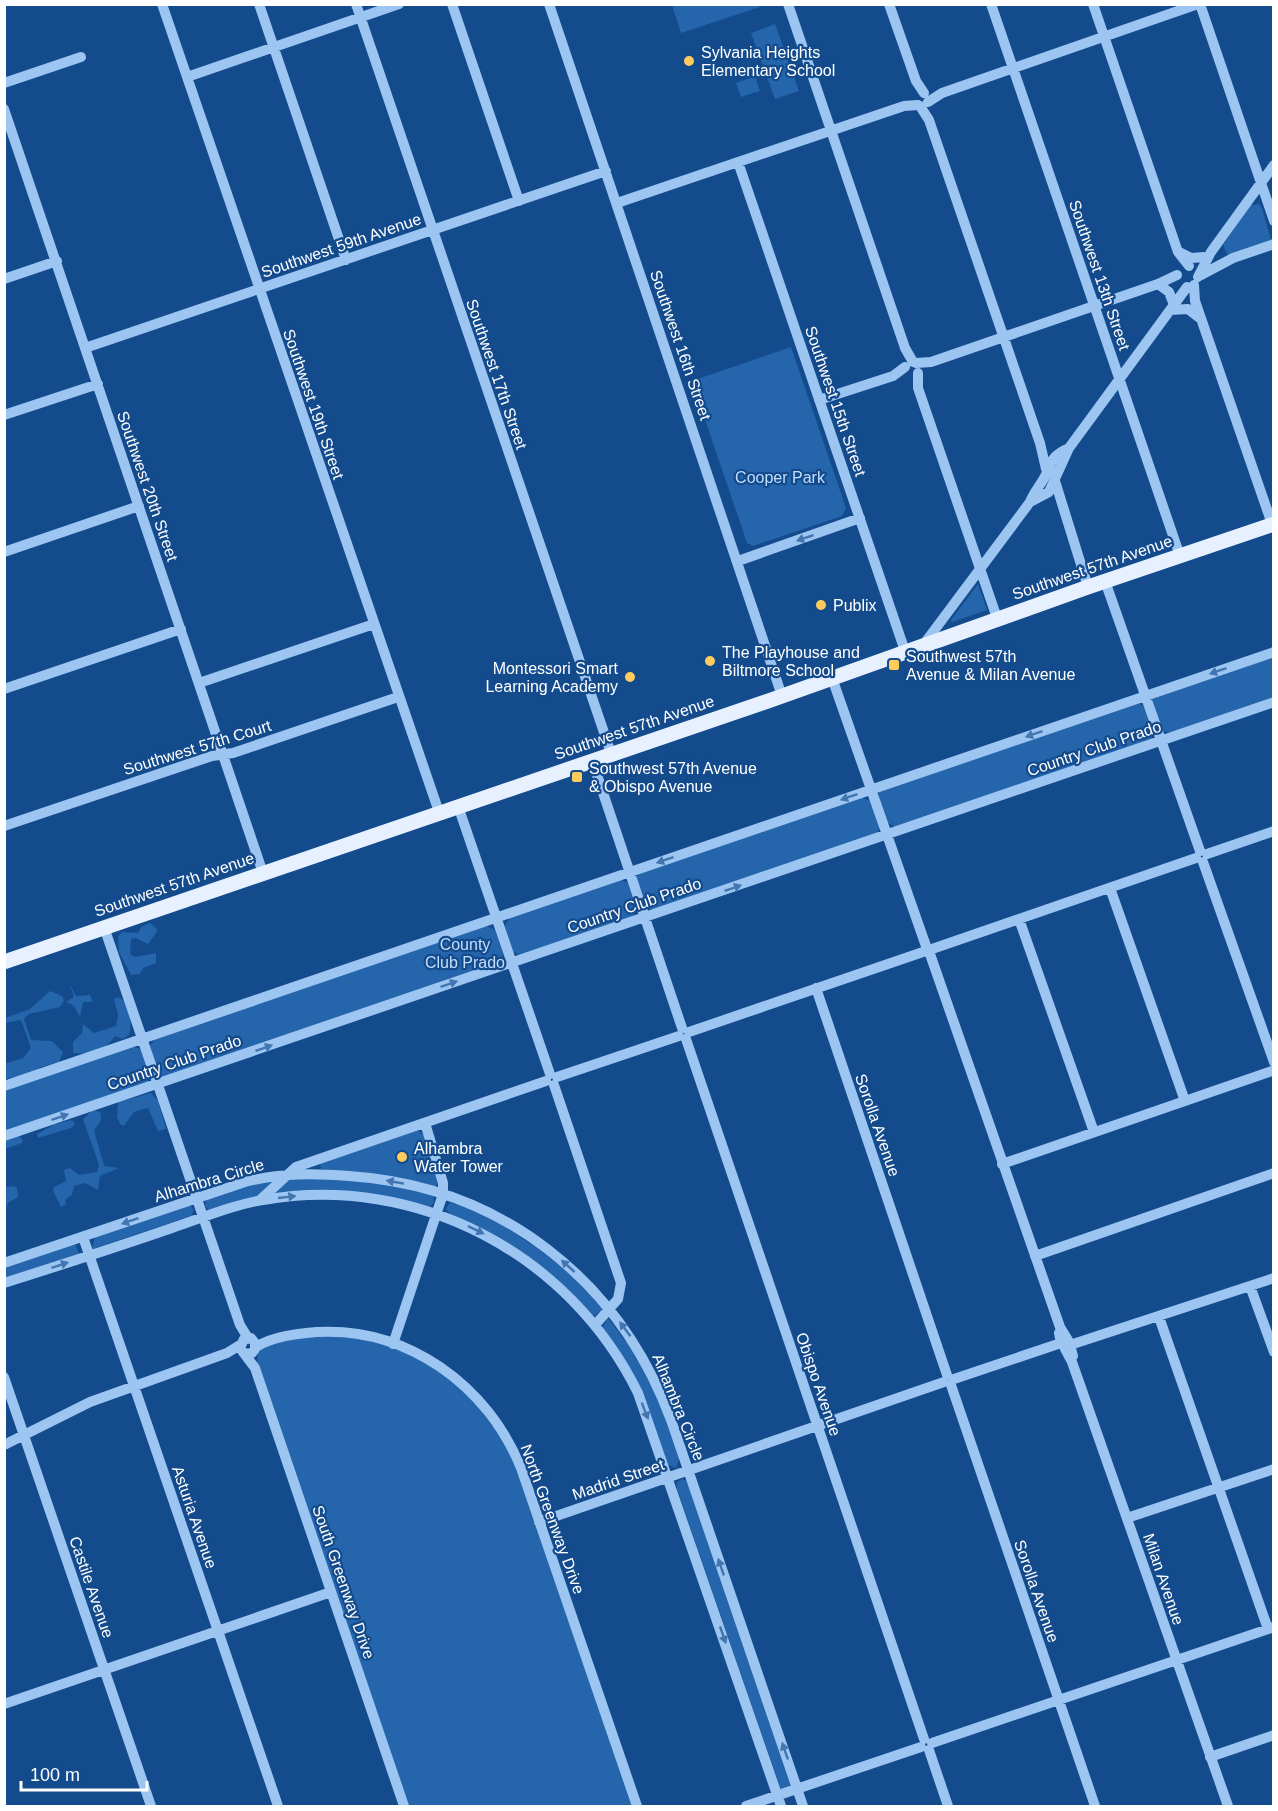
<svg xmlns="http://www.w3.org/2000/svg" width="1278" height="1811" viewBox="0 0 1278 1811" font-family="Arial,sans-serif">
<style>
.green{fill:#2565ac}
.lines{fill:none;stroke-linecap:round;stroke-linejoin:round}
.minor{stroke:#9cc5f1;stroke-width:10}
.major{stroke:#e6f0ff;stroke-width:15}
.oneway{fill:#4376b0}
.poi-dot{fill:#ffcc5c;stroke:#134b8d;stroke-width:2}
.labels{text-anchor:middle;stroke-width:4.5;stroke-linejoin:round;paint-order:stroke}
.poi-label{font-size:16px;fill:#fff;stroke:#134b8d;text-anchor:start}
.street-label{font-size:16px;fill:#fff;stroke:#134b8d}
.park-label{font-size:16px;fill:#c3defc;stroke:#134b8d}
</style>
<rect width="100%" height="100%" fill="#134b8d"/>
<path class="green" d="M759 4 760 7 681 33 672 5Z
M775 24 799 91 775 99 751 33Z
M755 76 760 91 741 97 736 83Z
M1259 204 1262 208 1271 240 1232 255 1227 254 1223 245 1251 205Z
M791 347 846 508 842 516 753 546 747 543 692 381Z
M978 584 987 610 952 622 951 620Z
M1273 655V697L1170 733 1161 730 1152 699Z
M1139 703 1144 707 1154 732 1151 739 897 827 887 823 878 798 879 792Z
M861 797 870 801 880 827 876 834 653 910 645 907 636 880 638 874Z
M619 879 628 883 637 910 632 918 521 956 512 951 504 927 511 916Z
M150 923 158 930 148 944 135 938 131 939 130 954 135 957 156 953V963L143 968 140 974 131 975 119 952 118 937 122 932 138 933 141 927Z
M484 925 495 930 503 954 502 960 163 1077 159 1074 149 1047 156 1038Z
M69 982 76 996 90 995 93 1002H83L80 1017 74 1006 66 1002 74 997Z
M50 991 62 996 64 1001 60 1007 29 1014 24 1019 31 1040 52 1041 63 1052 59 1062 41 1067 33 1073 5 1079 4 1064 23 1058 31 1048 21 1020 5 1023V1018L30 1009Z
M117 997C132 1001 132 1023 129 1035L123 1039 115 1036C107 1050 88 1055 73 1053V1042L82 1033 83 1024 94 1033 116 1026 118 1015 114 999Z
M131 1046 141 1049 150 1075 147 1084 5 1133 4 1090Z
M151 1093 158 1101 166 1129 158 1131 148 1108 134 1112 124 1126 120 1124 117 1117 118 1102Z
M93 1110 100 1112C103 1121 99 1123 94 1130L104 1166 119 1168 100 1176 98 1190 85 1183 74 1186 72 1195 65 1200 66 1204 61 1207 53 1191 54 1187 66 1181 64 1170 70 1168 79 1175 97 1172 99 1165 83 1119Z
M72 1120 75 1124 71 1128 38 1138 37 1134 55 1124Z
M418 1130 425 1136 438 1183 435 1187 386 1175 321 1169 320 1164Z
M18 1135 23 1140 22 1143 5 1149V1139Z
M327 1177 397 1184 433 1196 434 1202 430 1207 274 1195 273 1192 287 1179Z
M277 1179 254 1198 209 1211 205 1206 206 1199 251 1183Z
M13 1186 17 1188 18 1197 8 1203 5 1211V1187Z
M450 1202 489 1216 562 1265 603 1309 593 1317C560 1282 527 1251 483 1229 472 1224 453 1220 446 1209Z
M190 1205 194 1210 191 1216 92 1249 95 1237Z
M75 1243 80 1256 5 1281 4 1266Z
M608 1318 649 1373 680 1457 676 1468 668 1465 602 1328Z
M324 1335 375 1341 417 1357 465 1390 509 1448 634 1806H408L257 1364 258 1352 271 1343Z
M682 1479 687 1481 791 1786 781 1790 677 1489V1482Z"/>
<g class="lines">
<path class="minor" d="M162 4 439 812
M259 4 346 260
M356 4 611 753
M452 4 519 201
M549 4 782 696
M788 4 905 348 913 362
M889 4 916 81 924 93
M991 4 1180 556
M1093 4 1178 252 1189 266
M1200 4 1274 221
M187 77 399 4
M4 83 81 57
M928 102 942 93 1198 4
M920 106 929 120 1040 443 1046 469
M4 109 263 873
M738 162 905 651
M617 203 904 106 918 105
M1179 252 1191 258 1204 257
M1201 275 1233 258 1274 244
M1198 277 1211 252 1274 165
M4 279 57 261
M1158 284 1169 292 1174 305
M1194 285 1195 301 1272 524
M1170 310 1188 309 1201 319
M85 348 606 171
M916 363 931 362 1158 284 1177 275
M918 373V388L997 618
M819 400 893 376 905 367
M4 415 98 384
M1055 481 1088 587
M1030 502 1049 492 1069 448 1187 287
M4 552 139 506
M738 561 860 518
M1105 581 1200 851
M924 644 1030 502C1033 494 1038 488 1043 480 1053 464 1048 457 1069 448
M832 678 926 946
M199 683 374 624
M4 689 181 629
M592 760 682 1028
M458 806 550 1074
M4 826 212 756 233 753 398 697
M1207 854 1274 831
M1203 862 1274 1062
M1110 888 1185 1101
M1019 919 1094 1132
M104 927 240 1325 248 1338
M932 949 1196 858
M930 954 1060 1327 1068 1340
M816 988 947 1375
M689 1032 923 952
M686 1039 924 1739
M557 1077 679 1036
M554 1085 621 1283 618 1299 595 1325
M4 1086 1274 652
M4 1136 1274 702
M1002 1164 1272 1071
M260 1200 296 1167 546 1081
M83 1237 278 1806
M1035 1256 1274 1173
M4 1263 245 1182C280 1173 313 1173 349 1176 500 1186 619 1279 671 1420L803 1806
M4 1283C61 1265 117 1247 172 1228 202 1218 232 1205 263 1200 417 1173 570 1254 638 1393L781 1806
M1250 1286 1274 1352
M1159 1317 1268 1629
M393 1344 443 1194V1183L425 1123
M256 1347C274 1336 296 1334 317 1332 408 1327 488 1386 521 1468L637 1806
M1065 1349 1072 1362 1228 1806
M245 1354 252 1353 255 1349V1343L251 1338 244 1339 240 1348 255 1368 404 1806
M1073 1356 1070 1345 1274 1278
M4 1377 151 1806
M954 1379 1061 1343 1059 1333
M951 1385 1095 1806
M4 1445 90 1402 227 1353 240 1345
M1127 1518 1274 1469
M539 1522 944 1382
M4 1704 331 1592
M932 1743 1274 1627
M929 1750 948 1806
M1210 1757 1274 1735
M746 1806 921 1747"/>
<path class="major" d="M4 962 771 700 1088 587 1274 524"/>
</g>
<defs><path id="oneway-solid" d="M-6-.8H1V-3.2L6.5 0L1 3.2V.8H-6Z" transform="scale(1.5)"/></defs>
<g class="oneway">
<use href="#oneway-solid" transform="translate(805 538) rotate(161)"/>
<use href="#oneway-solid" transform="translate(1218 671) rotate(161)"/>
<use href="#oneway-solid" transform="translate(1034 734) rotate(161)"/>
<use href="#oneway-solid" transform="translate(849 797) rotate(161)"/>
<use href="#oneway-solid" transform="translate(665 860) rotate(161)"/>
<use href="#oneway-solid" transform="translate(733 888) rotate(-19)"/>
<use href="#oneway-solid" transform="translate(449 984) rotate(-19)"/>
<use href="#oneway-solid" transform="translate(264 1048) rotate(-19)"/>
<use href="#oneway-solid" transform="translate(60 1117) rotate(-19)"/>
<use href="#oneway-solid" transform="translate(395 1182) rotate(-170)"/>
<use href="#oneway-solid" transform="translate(287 1197) rotate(-6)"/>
<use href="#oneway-solid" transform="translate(130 1221) rotate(161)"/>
<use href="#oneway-solid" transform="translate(476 1230) rotate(26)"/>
<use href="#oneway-solid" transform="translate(60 1265) rotate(-18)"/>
<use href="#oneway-solid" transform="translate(568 1266) rotate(-138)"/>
<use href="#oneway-solid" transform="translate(625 1329) rotate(-127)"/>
<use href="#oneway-solid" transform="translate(645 1411) rotate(69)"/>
<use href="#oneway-solid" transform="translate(721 1567) rotate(-109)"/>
<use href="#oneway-solid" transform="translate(723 1635) rotate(71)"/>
<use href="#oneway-solid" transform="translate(785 1751) rotate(-109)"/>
</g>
<g class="poi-dot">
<circle cx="689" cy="61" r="6"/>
<circle cx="821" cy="605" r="6"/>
<circle cx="710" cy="661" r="6"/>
<rect x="888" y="659" width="12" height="12" rx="3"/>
<circle cx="630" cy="677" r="6"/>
<rect x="571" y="771" width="12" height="12" rx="3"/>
<circle cx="402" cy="1157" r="6"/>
</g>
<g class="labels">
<g class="poi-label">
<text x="701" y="58">Sylvania Heights<tspan x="701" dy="18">Elementary School</tspan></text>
<text x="833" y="611">Publix</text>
<text x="722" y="658">The Playhouse and<tspan x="722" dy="18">Biltmore School</tspan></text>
<text x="906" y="662">Southwest 57th<tspan x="906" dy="18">Avenue &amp; Milan Avenue</tspan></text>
<text x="618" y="674" text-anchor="end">Montessori Smart<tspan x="618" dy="18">Learning Academy</tspan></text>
<text x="589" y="774">Southwest 57th Avenue<tspan x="589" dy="18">&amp; Obispo Avenue</tspan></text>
<text x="414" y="1154">Alhambra<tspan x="414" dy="18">Water Tower</tspan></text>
</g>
<g class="street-label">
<text transform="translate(341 245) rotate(-19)" y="6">Southwest 59th Avenue</text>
<text transform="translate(1100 275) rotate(71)" y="6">Southwest 13th Street</text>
<text transform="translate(681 345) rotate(71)" y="6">Southwest 16th Street</text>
<text transform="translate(497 374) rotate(71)" y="6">Southwest 17th Street</text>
<text transform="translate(836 401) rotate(71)" y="6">Southwest 15th Street</text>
<text transform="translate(314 404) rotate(71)" y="6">Southwest 19th Street</text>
<text transform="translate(148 486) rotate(71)" y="6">Southwest 20th Street</text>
<text transform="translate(1092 567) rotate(-19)" y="6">Southwest 57th Avenue</text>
<text transform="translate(634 727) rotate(-19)" y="6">Southwest 57th Avenue</text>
<text transform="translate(197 747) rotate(-17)" y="6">Southwest 57th Court</text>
<text transform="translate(1094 748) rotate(-19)" y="6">Country Club Prado</text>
<text transform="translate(174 884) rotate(-19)" y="6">Southwest 57th Avenue</text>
<text transform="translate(634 905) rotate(-19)" y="6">Country Club Prado</text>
<text transform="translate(174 1062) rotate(-19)" y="6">Country Club Prado</text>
<text transform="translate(878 1125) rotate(71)" y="6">Sorolla Avenue</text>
<text transform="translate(209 1180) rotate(-17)" y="6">Alhambra Circle</text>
<text transform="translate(819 1384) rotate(71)" y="6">Obispo Avenue</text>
<text transform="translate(679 1407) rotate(68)" y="6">Alhambra Circle</text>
<text transform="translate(618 1479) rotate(-19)" y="6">Madrid Street</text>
<text transform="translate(195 1517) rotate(71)" y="6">Asturia Avenue</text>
<text transform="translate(553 1519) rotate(70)" y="6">North Greenway Drive</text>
<text transform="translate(1164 1579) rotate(71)" y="6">Milan Avenue</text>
<text transform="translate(344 1582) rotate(71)" y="6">South Greenway Drive</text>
<text transform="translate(92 1587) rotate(71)" y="6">Castile Avenue</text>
<text transform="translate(1037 1591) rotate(71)" y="6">Sorolla Avenue</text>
</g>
<g class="park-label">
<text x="780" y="483">Cooper Park</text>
<text x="465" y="950">County<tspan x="465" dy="18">Club Prado</tspan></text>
</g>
</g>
<rect width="1278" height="1811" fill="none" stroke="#ffffff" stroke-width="12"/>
<path d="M21 1781v9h126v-9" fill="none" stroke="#ffffff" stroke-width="3"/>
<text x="30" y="1781" font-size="18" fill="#ffffff" stroke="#134b8d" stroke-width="4.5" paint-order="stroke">100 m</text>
</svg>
